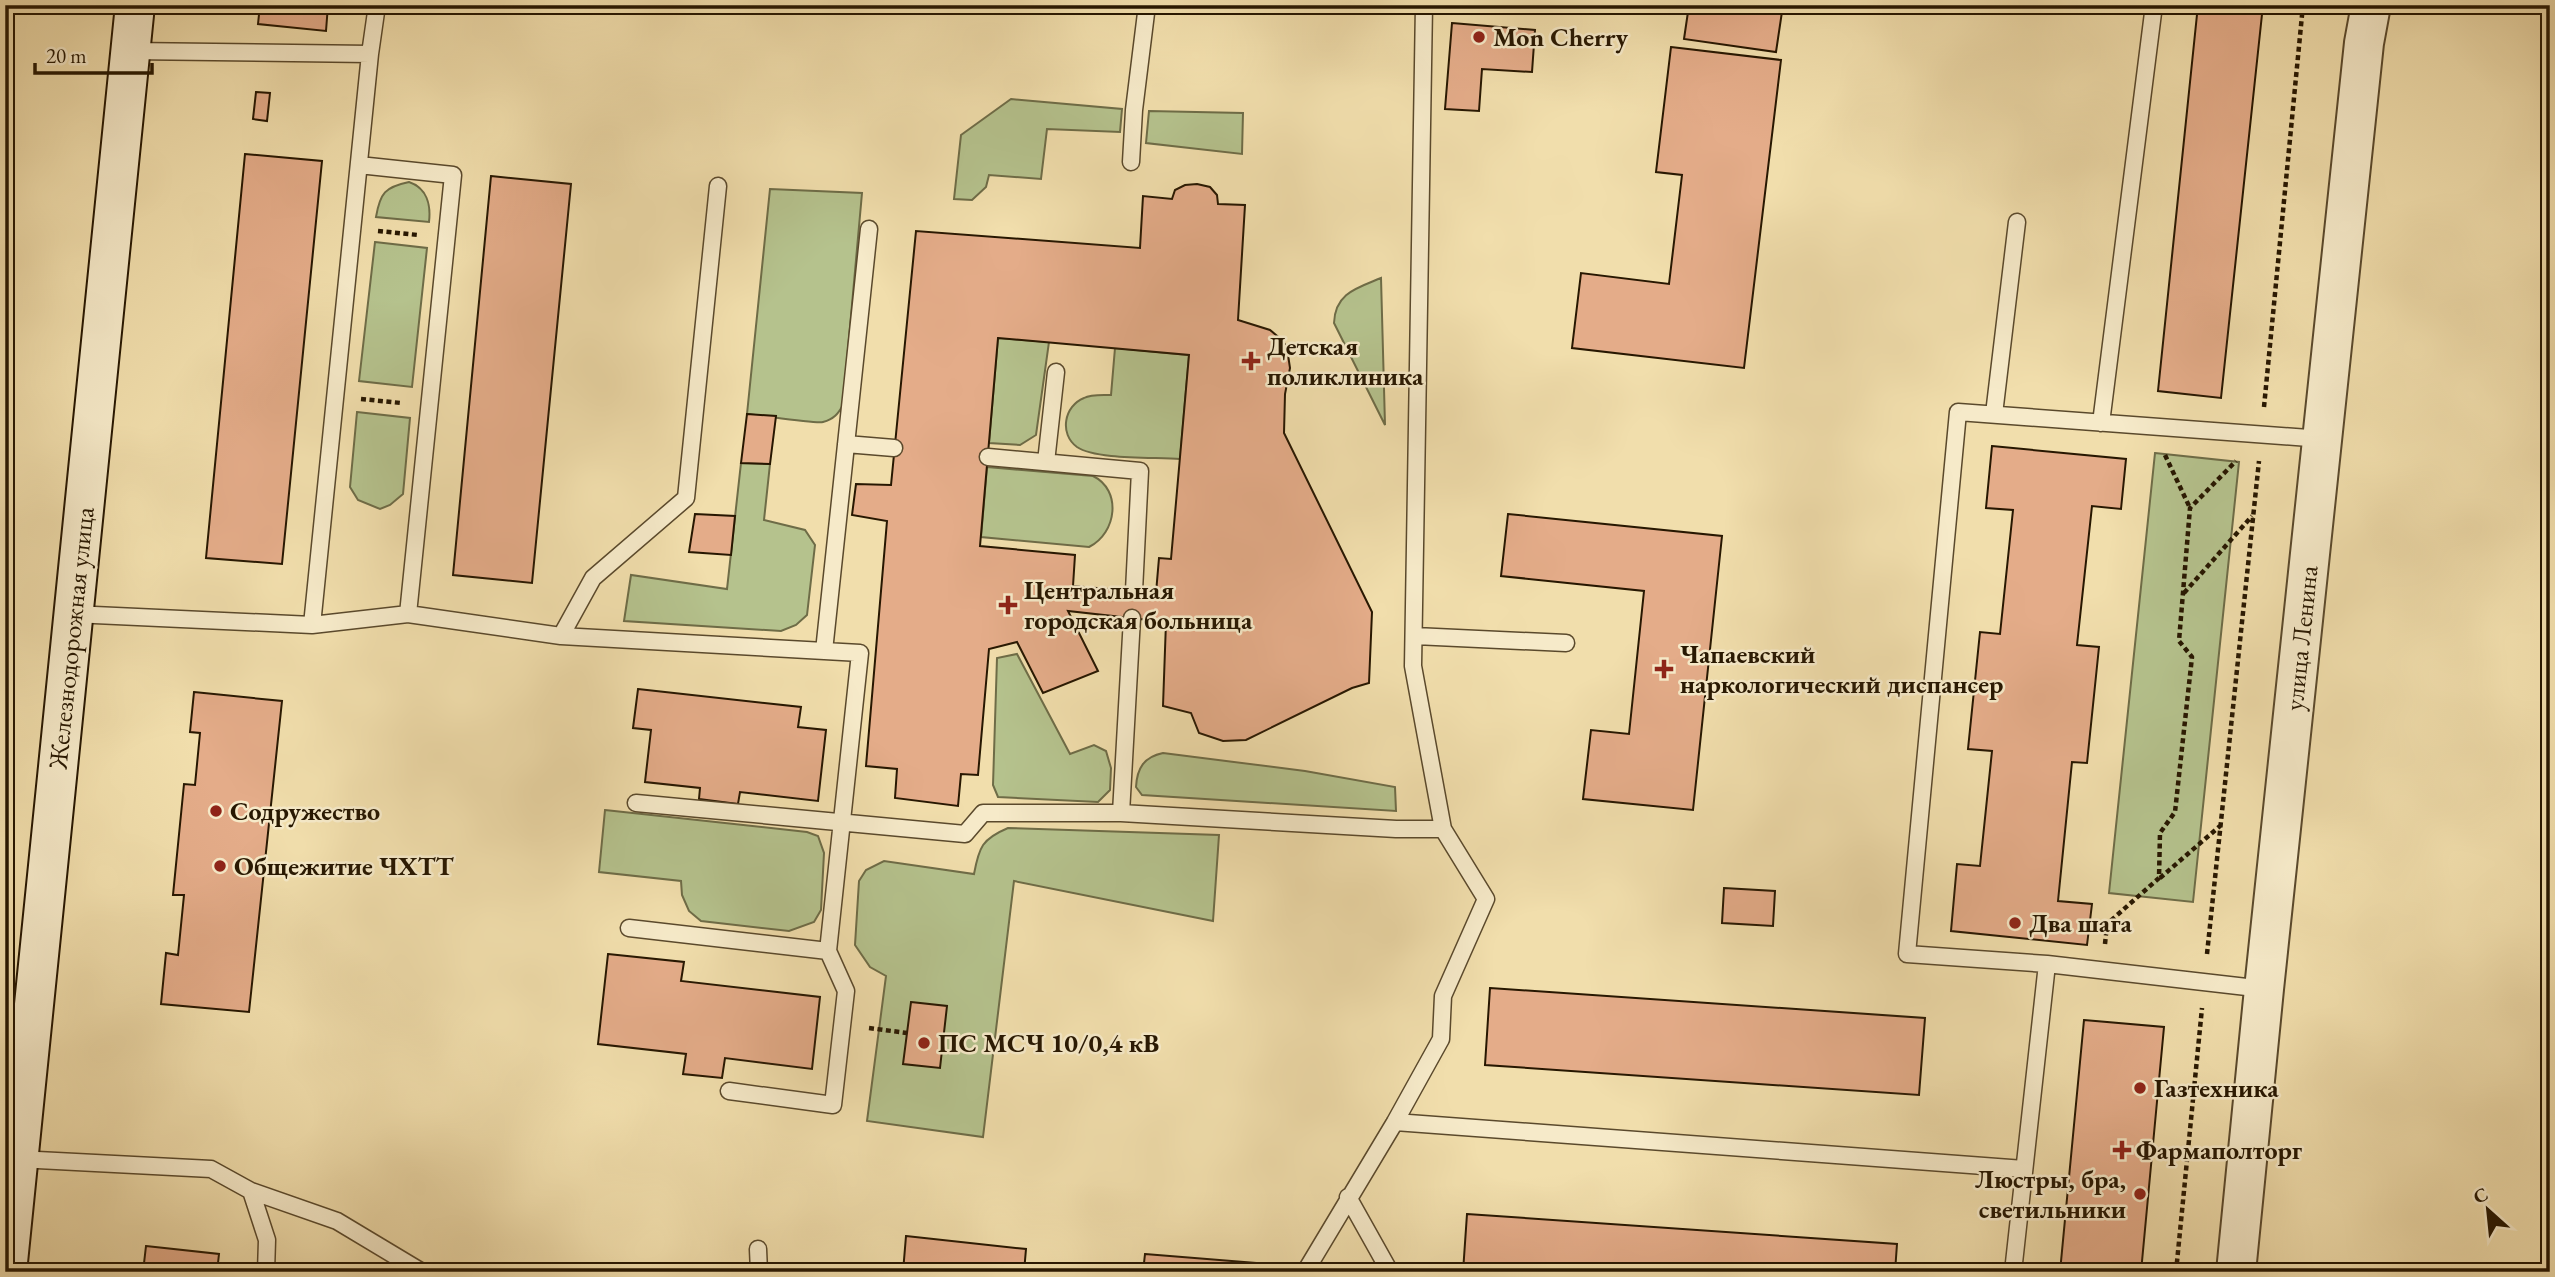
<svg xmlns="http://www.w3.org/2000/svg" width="2555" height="1277" viewBox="0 0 2555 1277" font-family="'EB Garamond',serif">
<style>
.green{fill:#b5c28d;stroke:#6e6c47;stroke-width:2}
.building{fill:#e4ac89;stroke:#271701;stroke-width:2;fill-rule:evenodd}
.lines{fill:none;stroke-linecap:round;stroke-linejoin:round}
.service-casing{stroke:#5a492c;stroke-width:19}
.tertiary-casing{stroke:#5a492c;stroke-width:42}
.secondary-casing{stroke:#271701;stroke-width:42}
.path{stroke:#271701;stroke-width:4.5;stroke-dasharray:5 3.5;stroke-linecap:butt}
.service{stroke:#f6eac9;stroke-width:16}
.tertiary{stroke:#f6eac9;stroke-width:38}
.secondary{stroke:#f6eac9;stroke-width:38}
.poi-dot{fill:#8f2418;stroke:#f6eac9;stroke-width:2.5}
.labels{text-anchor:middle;stroke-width:5;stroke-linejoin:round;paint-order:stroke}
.poi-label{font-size:26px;font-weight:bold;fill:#271701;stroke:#f6eac9;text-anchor:start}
.street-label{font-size:26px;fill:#271701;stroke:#f6eac9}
</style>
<rect width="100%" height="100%" fill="#f1deac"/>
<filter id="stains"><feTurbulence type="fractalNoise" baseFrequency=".00286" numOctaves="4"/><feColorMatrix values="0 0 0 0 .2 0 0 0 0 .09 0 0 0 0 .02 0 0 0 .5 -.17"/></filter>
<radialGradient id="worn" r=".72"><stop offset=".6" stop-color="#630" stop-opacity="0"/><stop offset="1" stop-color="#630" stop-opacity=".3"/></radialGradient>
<path class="green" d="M1011 99 1122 109 1120 132 1047 129 1041 179 989 175 986 187 972 200 954 199 961 135Z
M1149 111 1243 113 1242 154 1146 143Z
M409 182C427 188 431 205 429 222L376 217C380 193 385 187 409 182Z
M770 189 862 193 843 405C838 414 834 419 823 422 815 424 761 415 747 414Z
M375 242 427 248 412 387 359 381Z
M1381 278 1385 425 1334 323C1335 293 1357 288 1381 278Z
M998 338 1049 342 1036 435 1020 445 989 443Z
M1115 348 1189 355 1180 459C1155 457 1096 460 1077 447 1059 434 1064 406 1084 398 1091 394 1103 395 1111 395Z
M357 412 410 418 403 494 390 505 380 509 358 500 350 487Z
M2155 453 2239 462 2193 902 2109 893Z
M741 463 770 464 764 520 805 530 815 545 807 615 796 625 781 631 624 621 631 575 727 589Z
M987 467 1093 476C1122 490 1117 533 1089 547L981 537Z
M1017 654 1070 754 1094 745 1106 751 1111 768 1110 790 1098 802 998 797 993 785 997 658Z
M1163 753 1305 771 1395 787 1396 811 1142 795 1136 787C1137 768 1144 757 1163 753Z
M605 810 807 832 818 836 824 853 821 910 814 922 789 931 701 921 689 911 682 895 681 881 599 872Z
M1008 828 1219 835 1213 921 1014 881 983 1137 867 1121 886 976 870 967 855 945 859 881 866 870 884 861 974 874C979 847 982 839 1008 828Z"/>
<path class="building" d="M260 5H328L326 31 258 24Z
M1689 5H1783L1776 52 1684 39Z
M2198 5H2263L2221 398 2158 391Z
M1452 23 1535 30 1532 72 1482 69 1479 111 1445 109Z
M1671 47 1781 60 1744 368 1572 348 1581 273 1669 284 1682 175 1656 172Z
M256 92 270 93 267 121 253 119Z
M245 154 322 161 282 564 206 558Z
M491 176 571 184 532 583 453 575Z
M1197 184 1210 187 1217 195 1218 204 1245 205 1238 320 1270 330 1283 341 1287 348 1290 368 1285 394 1284 433 1372 612 1369 683 1352 688 1246 740 1223 741 1199 733 1191 713 1163 706 1166 622 1068 611 1098 671 1043 693 1017 642 989 649 978 775 961 774 958 806 895 798 897 769 866 766 887 521 852 515 856 484 891 485 916 231 1140 248 1143 196 1172 199 1175 190 1185 185ZM998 338 1189 355 1171 559 1159 558 1156 593 1073 586 1075 555 980 546Z
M747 414 776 416 770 464 741 463Z
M1992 446 2126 459 2121 509 2092 506 2077 645 2099 647 2087 763 2072 762 2058 901 2092 904 2087 945 1951 931 1957 864 1980 866 1992 751 1968 749 1980 632 2000 634 2013 510 1986 508Z
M695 514 735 516 731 555 689 552Z
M1508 514 1722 536 1693 810 1583 799 1591 730 1629 734 1644 591 1501 576Z
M638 689 801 707 798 727 826 730 818 801 740 792 738 804 699 799 700 788 645 782 651 730 633 728Z
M194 692 282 701 249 1012 161 1004 166 953 178 955 184 895H173L184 784 195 785 200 733 190 732Z
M1724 888 1775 891 1773 926 1722 923Z
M608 954 684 962 681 981 820 997 812 1069 725 1058 722 1078 683 1074 686 1054 598 1044Z
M1490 988 1925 1018 1919 1095 1485 1065Z
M911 1002 947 1006 940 1068 903 1064Z
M2084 1020 2164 1027 2141 1272H2060Z
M1467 1214 1897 1244 1895 1272H1463Z
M906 1236 1026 1249 1024 1272H903Z
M146 1246 219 1254 217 1272H143Z
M1145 1254 1282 1265 1281 1272H1143Z"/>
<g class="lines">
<defs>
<path id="service" d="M130 51 370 54 377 5
M1131 162 1134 110 1147 5
M359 165 453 175 408 614
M1994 414 2017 222
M2101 423 2154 5
M846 444 894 448
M988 457 1140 471 1134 591
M1046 462 1056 372
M73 614 312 625 408 614 561 636 860 653 828 951 846 991 833 1105 729 1091
M312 625 370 54
M561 636 593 578 686 498 718 186
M1415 636 1566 643
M824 651 869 229
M636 803 965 834 983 813H1121L1396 829H1443
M1121 813 1132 618
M629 928 828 951
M2047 964 1907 954 1958 412 2322 439
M1395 1122 2024 1169
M18 1159 211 1169 251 1191 267 1240 266 1272
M251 1191 337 1221 422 1272
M1348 1197 1390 1272
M758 1249 759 1272
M1305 1272 1395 1122 1441 1039 1443 996 1486 899 1443 829 1413 666 1424 5
M2013 1272 2047 964 2264 989"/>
<path id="tertiary" d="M2236 1272 2264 989 2364 43 2371 5"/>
<path id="secondary" d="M7 1272 135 5"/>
</defs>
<use href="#service" class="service-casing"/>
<use href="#tertiary" class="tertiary-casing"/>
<use href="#secondary" class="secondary-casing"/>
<path class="path" d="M378 231 418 235
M361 399 401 403
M2264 407 2303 5
M2165 455 2190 508
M2184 593 2252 516
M2160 878 2220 826
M2105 944 2107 924 2159 878 2160 833 2175 812 2192 657 2179 641 2190 508 2236 461
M2207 954 2259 461
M869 1028 907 1033
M2176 1272 2202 1008"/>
<use href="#service" class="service"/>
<use href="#tertiary" class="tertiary"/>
<use href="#secondary" class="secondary"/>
</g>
<g class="poi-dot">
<circle cx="1479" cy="37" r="7"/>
<path d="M1247.5 350.5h7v7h7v7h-7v7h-7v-7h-7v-7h7z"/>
<path d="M1004.5 594.5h7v7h7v7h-7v7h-7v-7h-7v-7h7z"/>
<path d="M1660.5 658.5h7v7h7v7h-7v7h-7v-7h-7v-7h7z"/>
<circle cx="216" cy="811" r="7"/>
<circle cx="220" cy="866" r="7"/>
<circle cx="2015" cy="923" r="7"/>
<circle cx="924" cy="1043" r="7"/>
<circle cx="2140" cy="1088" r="7"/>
<path d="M2118.5 1139.5h7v7h7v7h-7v7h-7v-7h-7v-7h7z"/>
<circle cx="2140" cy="1194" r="7"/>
</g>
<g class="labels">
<g class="poi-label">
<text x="1493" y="46">Mon Cherry</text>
<text x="1267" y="355">Детская<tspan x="1267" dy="30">поликлиника</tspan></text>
<text x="1024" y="599">Центральная<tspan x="1024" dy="30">городская больница</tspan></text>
<text x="1680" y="663">Чапаевский<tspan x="1680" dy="30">наркологический диспансер</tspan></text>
<text x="230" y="820">Содружество</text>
<text x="234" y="875">Общежитие ЧХТТ</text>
<text x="2029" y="932">Два шага</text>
<text x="938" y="1052">ПС МСЧ 10/0,4 кВ</text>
<text x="2154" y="1097">Газтехника</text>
<text x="2136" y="1159">Фармаполторг</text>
<text x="2126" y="1188" text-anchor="end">Люстры, бра,<tspan x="2126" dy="30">светильники</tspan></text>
</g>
<g class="street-label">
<text transform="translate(71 638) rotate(-84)" y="9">Железнодорожная улица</text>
<text transform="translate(2301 638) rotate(-84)" y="9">улица Ленина</text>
</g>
</g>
<rect width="2555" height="1277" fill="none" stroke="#f1deac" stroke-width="28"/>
<rect x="7" y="7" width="2541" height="1263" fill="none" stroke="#271701" stroke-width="3.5"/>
<rect x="14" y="14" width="2527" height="1249" fill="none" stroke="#271701" stroke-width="2"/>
<g transform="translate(2488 1210) rotate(333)" stroke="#f6eac9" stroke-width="5" paint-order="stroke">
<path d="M0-5L12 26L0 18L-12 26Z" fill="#271701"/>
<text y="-10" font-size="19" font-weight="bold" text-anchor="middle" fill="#271701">С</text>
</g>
<path d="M35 63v10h117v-10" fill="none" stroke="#271701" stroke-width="3.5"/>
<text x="46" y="63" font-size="21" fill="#271701" stroke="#f6eac9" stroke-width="5" paint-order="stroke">20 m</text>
<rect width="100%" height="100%" filter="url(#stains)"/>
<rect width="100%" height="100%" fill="url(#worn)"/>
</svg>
